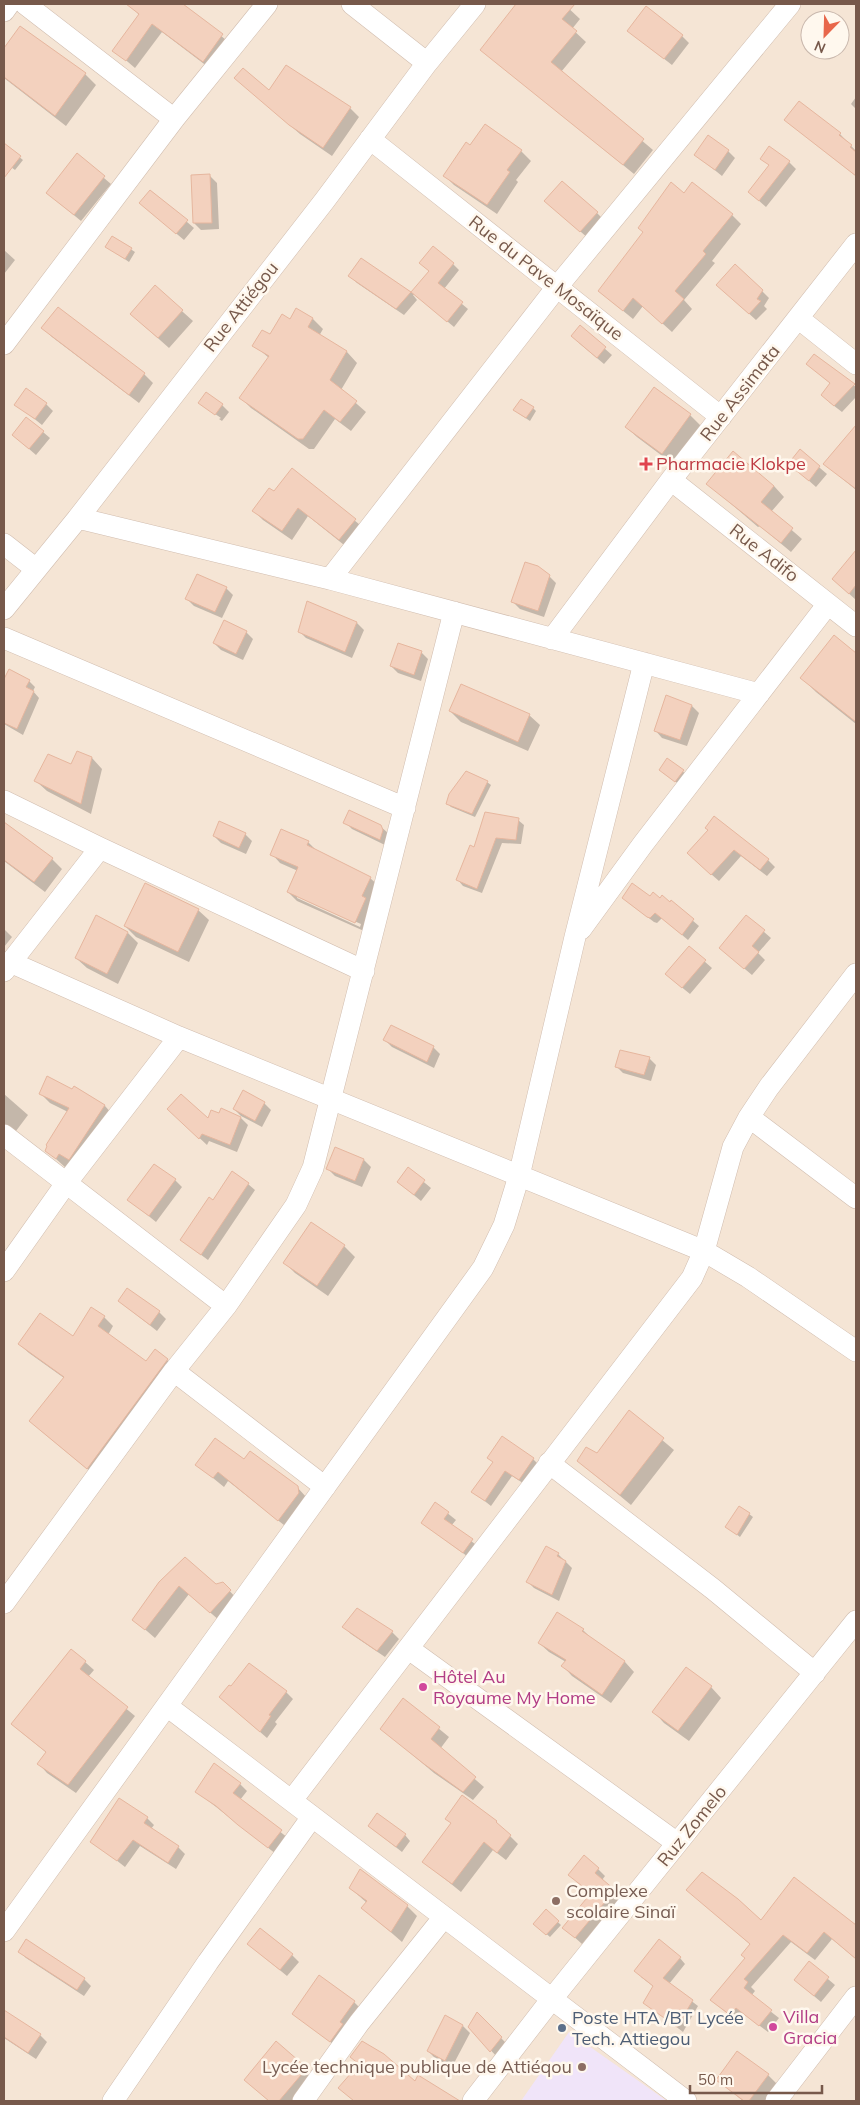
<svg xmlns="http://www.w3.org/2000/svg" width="860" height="2105" viewBox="0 0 860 2105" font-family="Mulish,sans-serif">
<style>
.residential{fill:#f5e5d5;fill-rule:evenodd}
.education{fill:#f0e4f9}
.shadow{fill:#0003;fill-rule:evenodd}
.building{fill:#f3d1be;stroke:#e6b69e}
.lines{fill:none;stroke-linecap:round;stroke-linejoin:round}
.minor-casing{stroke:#d1bdaf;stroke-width:22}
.minor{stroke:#fff;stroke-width:21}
.health-dot{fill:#e0444e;stroke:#fff8ee;stroke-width:2}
.hotel-dot{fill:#d1479c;stroke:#fff8ee;stroke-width:2}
.education-dot{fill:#8d6e63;stroke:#fff8ee;stroke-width:2}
.service-dot{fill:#5c6f8a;stroke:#fff8ee;stroke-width:2}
.labels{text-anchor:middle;stroke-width:5;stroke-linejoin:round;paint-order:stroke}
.street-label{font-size:18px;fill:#77594b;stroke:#fff8ee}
.health-label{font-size:18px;fill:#be3a42;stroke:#fff8ee;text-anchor:start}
.hotel-label{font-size:18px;fill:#b23c85;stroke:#fff8ee;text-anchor:start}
.education-label{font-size:18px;fill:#785e54;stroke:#fff8ee;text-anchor:start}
.service-label{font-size:18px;fill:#4e5e75;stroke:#fff8ee;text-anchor:start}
</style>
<rect width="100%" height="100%" fill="#fdf3e7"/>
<path class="residential" d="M4 4H856V2101H4ZM810 20H840V50H810Z"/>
<path class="education" d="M569 2032 667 2101H521Z"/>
<path class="shadow" d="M130 4H177L187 12 189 10 231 44 212 70 162 32 135 68 114 50 139 15Z
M515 4H564L580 19 572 29 586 42 561 72 653 150 634 174 482 50 517 5Z
M21 27 85 74 96 85 66 126 4 78V50Z
M682 36 689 43 672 65 636 37Z
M286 66 350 108 359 117 332 156 300 134 236 78 269 91Z
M856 97V109L851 104Z
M799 103 840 134 856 151V176L786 120Z
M486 125 521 151 531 161 516 180 518 182 497 214 454 185 445 176Z
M7 147 23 160 15 170 4 162V152Z
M728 151 735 158 722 176 696 155Z
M77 155 111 184 81 221 47 193Z
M762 158 789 162 796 169 766 207 749 192 770 166Z
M210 176 217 183 219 229 201 230 194 223Z
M151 191 194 228 184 240 140 203Z
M684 194 732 215 741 224 712 261 715 263 684 300 692 309 672 332 643 306 633 319 599 291Z
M553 208 597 213 604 220 588 238Z
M112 237 135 252 129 262 107 247Z
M4 250 15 260 4 274Z
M361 260 412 293 430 272 453 264 459 270 444 289 468 309 454 327 415 294 413 295 417 300 404 315 357 283 350 276Z
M155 287 193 321 169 348 142 324Z
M762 291 769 298 764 306 767 309 756 320 725 292Z
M297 310 313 319 323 329 319 336 347 352 357 363 341 390 366 412 351 431 335 419 314 449H309L251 408 241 398 269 358 254 345 271 336 291 320Z
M580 327 612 355 604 364 579 343Z
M43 328 144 374 153 383 139 403 52 337Z
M815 355 856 387V397L842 412 829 402 831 384 808 364Z
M654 388 690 415 701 426 673 464 637 437 626 427Z
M199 403 222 405 229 412 222 421 219 419 221 418Z
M16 404H46L53 411 42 425Z
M533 408 536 411 530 421 518 413Z
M43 432 50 438 36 455 13 435Z
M851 434 856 438V490L825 464Z
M800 451 827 474 816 487 790 464Z
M293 470 365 529 349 549 308 516 292 540 263 520 254 511 274 493Z
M708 484 774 486 784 497 771 512 802 539 791 552 760 526 758 527Z
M856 552V600L833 579Z
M549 576 556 583 544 617 520 609 513 602Z
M226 588 233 595 222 618 194 606 187 599Z
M308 603 357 623 364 630 352 658 306 638 299 631Z
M246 632 253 639 243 660 221 650 214 643Z
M834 637 856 655V724L816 692 802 678Z
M421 652 428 659 421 681 398 673 391 666Z
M9 671 29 681 35 687 33 691 39 698 23 735 4 724V712L8 704 4 702V682Z
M692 706 699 713 687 746 662 738 655 730Z
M450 711 529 715 540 725 528 751 461 722Z
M92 758 102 769 91 814 47 791 36 781Z
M667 760 686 774 679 784 663 773Z
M487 782 491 785 475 817 451 807 448 804Z
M518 820 524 825 521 844 502 843 482 893 463 886 458 880 475 848Z
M345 822 380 826 388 833 387 846 352 829Z
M4 823 52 859 62 869 45 892 4 861Z
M709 830 768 860 775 867 767 876 741 856 719 881 695 860Z
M245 834 252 841 246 854 221 843 214 836Z
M308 842 317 851 370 878 379 886 364 931 297 901 288 892 298 871 280 863 272 854ZM297 896 361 924 360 927 297 898Z
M650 897 670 904 671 902 699 926 688 940 662 918 657 923 654 922 629 903Z
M198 910 209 920 189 962 136 937 125 926Z
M747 917 771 938 758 953 765 960 752 975 727 954Z
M4 929 12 937 4 947Z
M128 933 138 943 118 984 87 968 76 958Z
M689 948 712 968 690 994 674 981Z
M385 1040 433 1047 440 1054 434 1068 392 1047Z
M649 1058 656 1065 651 1081 623 1073 616 1066Z
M75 1087 105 1106 114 1116 66 1168 46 1150 68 1112 50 1103 40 1093 73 1090Z
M4 1094 28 1115 16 1131 4 1139Z
M264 1103 271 1110 262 1127 241 1116 234 1109Z
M176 1116 208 1120 241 1118 248 1125 237 1152 209 1141 207 1145Z
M336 1149 364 1160 371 1167 362 1187 335 1176 328 1169Z
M408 1169 431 1188 421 1201 398 1182Z
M175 1180 182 1187 156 1222 129 1200Z
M248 1184 255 1190 208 1260 181 1240 213 1202Z
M311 1223 344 1246 355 1257 328 1296 295 1273 284 1262Z
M119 1301 159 1312 166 1319 157 1331Z
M104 1317 113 1326 108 1335 146 1362 167 1360 176 1369 97 1477 40 1430 64 1378 29 1353 19 1344 73 1338Z
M629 1412 674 1450 631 1505 578 1461 597 1455Z
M533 1459 539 1465 526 1485 512 1476 491 1506 473 1492 494 1463Z
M244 1460 297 1487 307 1498 289 1529 228 1481 224 1487 197 1465Z
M436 1504 456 1520 451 1526 479 1547 471 1559 422 1523Z
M740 1507 753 1517 740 1537 727 1527Z
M558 1554 572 1568 559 1601 534 1588 527 1581Z
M160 1583 216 1586 223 1584 239 1601 220 1621 189 1594 155 1638 133 1619Z
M344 1627 392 1632 399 1639 385 1657 351 1634Z
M583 1630 592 1639 625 1662 634 1672 611 1703 572 1676 563 1666 566 1662 549 1652 539 1643Z
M85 1662 94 1670 88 1677 135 1716 76 1793 47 1773 39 1764 47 1753 21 1732Z
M711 1687 721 1698 689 1741 664 1723 654 1712Z
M286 1692 293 1699 275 1722 277 1724 267 1738 220 1697Z
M404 1700 449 1737 440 1749 484 1787 473 1800 434 1773 381 1728Z
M240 1784 247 1791 240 1800 288 1838 276 1854 197 1792Z
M147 1818 154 1825 151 1829 178 1847 185 1854 176 1869 140 1846 125 1867 92 1841Z
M496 1822 518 1844 506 1860 493 1850 461 1892 424 1862Z
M369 1826 405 1835 410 1841 402 1852Z
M598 1869 605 1876 602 1880 621 1897 582 1944 571 1934 592 1893 577 1882Z
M794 1879 856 1926V1959L832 1939 815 1960 791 1942 751 1987 755 1991 751 1996 779 2018 768 2032 744 2014 738 2022 711 2000 746 1958 751 1945 688 1890 761 1922Z
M350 1888 407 1906 417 1916 402 1942 363 1908 367 1903Z
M546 1911 561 1925 550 1937 535 1924Z
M248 1944 292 1955 299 1962 287 1976Z
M19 1951 84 1979 91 1986 84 1996 26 1958Z
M680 1958 685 1964 669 1984 698 2006 683 2032 644 2002 654 1987 641 1977Z
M809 1963 835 1985 821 2002 795 1980Z
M354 2002 361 2009 338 2048 294 2014Z
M4 2011 40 2035 47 2042 36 2059 4 2038Z
M484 2021 508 2045 498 2058 469 2027Z
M463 2026 470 2033 452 2067 435 2058 428 2051Z
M276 2043 317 2079 299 2101H269L245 2080Z
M738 2052 768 2075 779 2086 768 2101H743L717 2080Z
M352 2057 456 2100 457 2101H354L340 2088 360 2065Z"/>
<path class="building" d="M126 4H183L223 34 203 62 152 24 126 61 112 51 139 14Z
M516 4H575L562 19 577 31 551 62 644 139 623 165 480 50Z
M646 6 683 35 664 59 627 31Z
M20 26 86 73 55 116 4 77V48Z
M286 65 351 107 323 148 289 125 234 78 243 68 269 90Z
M799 101 841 133 839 135 852 145 850 147 856 152V176L784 120Z
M485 124 522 150 507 170 510 172 487 205 443 176 466 142 470 145Z
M708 135 729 150 715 170 694 155Z
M4 143 21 156 4 178Z
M769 146 790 161 759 201 748 192 769 165 760 159Z
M77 153 105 176 74 215 46 193Z
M210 174 212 223H193L191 175Z
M562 181 598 212 580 232 544 201Z
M671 182 684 193 692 182 733 214 703 251 706 254 675 291 684 299 662 324 633 298 623 311 598 291 643 232 638 228Z
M150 190 188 220 176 234 139 203Z
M112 236 132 248 125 259 105 247Z
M433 246 454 263 438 283 463 302 447 322 411 292 429 271 419 263Z
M361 258 411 292 396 309 348 276Z
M735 264 763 290 757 299 761 301 749 314 716 285Z
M155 285 183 310 158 338 130 314Z
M58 307 145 373 129 395 41 328Z
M296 308 313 318 308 327 347 351 330 380 357 401 340 422 324 410 303 439H298L239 398 269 356 252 346 262 330 270 334 282 314 290 319Z
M580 325 606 347 597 358 571 336Z
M814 354 855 384 834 406 821 395 830 383 806 364Z
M654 387 691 414 662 454 625 427Z
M26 388 47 403 35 419 14 405Z
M206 392 223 404 215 415 198 403Z
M521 399 534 407 526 418 513 410Z
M26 417 44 431 29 449 12 435Z
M856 425V489L823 464Z
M800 449 820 466 809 481 788 464Z
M733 451 774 486 761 502 793 528 781 543 706 484Z
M292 468 356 519 339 540 298 508 282 531 252 511 269 488 274 491Z
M856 550V585L849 594 832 579Z
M525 562 538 566 550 575 538 611 511 602Z
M197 574 227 587 215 612 185 599Z
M307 601 357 622 345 652 298 632Z
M224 620 247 631 236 654 213 643Z
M834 635 856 653V722L800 678Z
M398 643 422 651 414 675 390 666Z
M9 669 30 680 26 687 34 691 17 729 4 723V679Z
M461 684 530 714 518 742 449 711Z
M666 695 692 705 680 740 654 731Z
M77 751 92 757 81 804 34 781 48 754 71 764Z
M667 758 684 770 675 782 659 770Z
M466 771 488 781 472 814 446 804 449 794Z
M349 810 381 825 383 830 380 840 343 823Z
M485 812 519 818 516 840 496 838 477 889 456 880 470 845 474 847Z
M714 816 769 859 760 870 734 850 711 875 687 853 708 830 705 828Z
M219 821 246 833 239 848 213 836Z
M4 822 53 858 34 882 4 860Z
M281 829 309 841 307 845 371 877 362 896 366 898 355 923 287 892 298 867 270 855Z
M145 883 199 909 178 952 124 926Z
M632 883 650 896 653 892 660 898 662 895 670 902 671 900 694 919 682 935 655 913 650 918 647 917 622 898Z
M96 915 128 932 107 974 75 958Z
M746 915 765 930 752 946 759 952 744 969 719 948Z
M689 946 706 960 682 988 665 974Z
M391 1025 434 1046 427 1062 383 1040Z
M620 1050 650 1057 644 1075 615 1067Z
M47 1076 72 1089 74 1086 105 1105 69 1160 59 1154 56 1159 45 1151 47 1146 46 1145 69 1108 39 1094Z
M243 1090 265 1102 255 1121 233 1109Z
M181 1094 208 1118 211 1110 219 1113 221 1108 241 1117 230 1145 202 1134 199 1139 167 1109Z
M335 1147 364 1159 355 1181 326 1169Z
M154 1164 176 1179 149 1216 127 1200Z
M408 1167 425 1180 414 1195 397 1182Z
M232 1171 249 1183 201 1255 180 1240 209 1197 213 1200Z
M311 1222 345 1245 317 1286 283 1263Z
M127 1288 160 1311 150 1325 118 1301Z
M91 1307 105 1316 98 1326 146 1361 155 1349 168 1359 87 1469 29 1421 64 1377 18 1344 40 1313 73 1336Z
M629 1410 664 1438 620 1495 577 1461 586 1447 597 1453Z
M502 1436 534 1458 519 1480 505 1471 485 1501 471 1492 493 1462 487 1458Z
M215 1438 244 1459 250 1451 298 1486 299 1493 278 1521 218 1472 213 1478 195 1465Z
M435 1502 449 1512 444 1519 473 1539 463 1553 421 1523Z
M739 1506 750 1513 737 1535 725 1527Z
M546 1546 559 1553 557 1556 566 1561 552 1595 526 1582Z
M185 1557 216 1584 223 1582 231 1590 210 1613 179 1586 145 1630 132 1620 159 1582Z
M357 1608 393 1631 377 1651 342 1627Z
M557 1612 584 1629 582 1631 625 1661 602 1695 561 1666 566 1660 538 1643Z
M71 1649 86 1661 80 1669 128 1707 68 1785 37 1764 46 1752 11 1724Z
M249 1663 287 1691 269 1715 271 1716 260 1732 219 1697 229 1685 231 1686Z
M686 1667 712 1686 678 1731 652 1712Z
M403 1698 440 1727 431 1739 476 1777 463 1792 424 1764 380 1729Z
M214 1763 241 1783 233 1793 282 1830 268 1848 238 1825 216 1806 195 1792Z
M462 1795 497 1821 496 1822 511 1835 497 1853 484 1842 452 1884 422 1862 451 1823 445 1819Z
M119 1798 148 1817 144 1823 179 1846 168 1863 133 1840 117 1861 90 1842Z
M377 1813 406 1834 396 1847 368 1826Z
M584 1855 599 1868 595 1873 615 1890 575 1938 562 1928 591 1893 568 1875Z
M360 1869 408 1905 391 1932 361 1908 367 1901 349 1888Z
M702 1872 738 1899 761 1920 794 1877 856 1925V1959L824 1932 807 1953 783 1935 744 1979 748 1982 744 1988 772 2010 759 2026 736 2008 730 2015 710 2000 745 1958 741 1955 750 1944 686 1890Z
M546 1909 559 1921 546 1935 533 1924Z
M260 1928 293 1954 280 1970 247 1944Z
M26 1939 85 1978 77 1990 18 1952Z
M659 1939 681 1957 663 1978 693 2000 677 2027 643 2003 653 1986 634 1971Z
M809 1961 829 1977 814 1996 794 1980Z
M319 1975 355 2001 340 2022 343 2024 330 2042 292 2014Z
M4 2010 41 2034 28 2053 4 2037Z
M477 2012 502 2037 490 2052 468 2027Z
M445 2015 463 2025 445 2061 427 2051Z
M276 2041 307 2068 279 2101H269L244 2080Z
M362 2041 384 2054 415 2081 418 2075 460 2101H354L338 2088 359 2064 350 2057Z
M737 2051 769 2074 749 2101H744L716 2080Z"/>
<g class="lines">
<defs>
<path id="minor" d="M25 4 174 119
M352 4 427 63
M4 11 9 4
M370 139 721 417
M798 318 856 364
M4 344 174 119 267 4
M671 480 856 626
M78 518 330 579 759 694
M4 544 36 569
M330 579 557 287 790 4
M4 609 78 518 325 200 427 63 475 4
M4 638 405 808
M552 639 671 480 856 244
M4 801 100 848 364 971
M581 929 643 844 828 604
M10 962 179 1037 704 1251 748 1277 856 1351
M4 971 100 848
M749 1117 856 1198
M4 1135 226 1306
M4 1271 67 1182 179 1037
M174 1371 325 1487
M549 1463 713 1589 815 1673
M4 1603 174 1371 226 1306 296 1205 313 1168 454 612
M409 1649 677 1843
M167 1706 686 2101
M292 1800 692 1278 704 1251 733 1147 749 1117 769 1087 856 974
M4 1931 483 1268 504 1225 519 1176 575 937 644 663
M113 2101 208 1962 312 1817
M303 2101 359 2023 444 1917
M473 2101 551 2000 856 1621
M776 2101 856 1997"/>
</defs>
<use href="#minor" class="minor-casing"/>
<use href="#minor" class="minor"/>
</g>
<path class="health-dot" d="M643.5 456.5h5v5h5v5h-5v5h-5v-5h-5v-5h5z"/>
<g class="hotel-dot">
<circle cx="423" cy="1687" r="5"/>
<circle cx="773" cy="2027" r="5"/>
</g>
<g class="education-dot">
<circle cx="556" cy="1901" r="5"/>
<circle cx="582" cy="2067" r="5"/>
</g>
<circle class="service-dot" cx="562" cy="2028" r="5"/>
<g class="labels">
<g class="street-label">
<text transform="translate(546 278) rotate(38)" y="6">Rue du Pave Mosaïque</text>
<text transform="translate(241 307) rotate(-52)" y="6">Rue Attiégou</text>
<text transform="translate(740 393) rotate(-52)" y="6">Rue Assimata</text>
<text transform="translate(764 553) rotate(38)" y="6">Rue Adifo</text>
<text transform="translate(692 1826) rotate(-51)" y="6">Ruz Zomelo</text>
</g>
<g class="health-label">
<text x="656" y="470">Pharmacie Klokpe</text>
</g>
<g class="hotel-label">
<text x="433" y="1683">Hôtel Au<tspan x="433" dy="21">Royaume My Home</tspan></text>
<text x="783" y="2023">Villa<tspan x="783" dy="21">Gracia</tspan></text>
</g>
<g class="education-label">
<text x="566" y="1897">Complexe<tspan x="566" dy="21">scolaire Sinaï</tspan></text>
<text x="572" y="2073" text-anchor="end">Lycée technique publique de Attiéqou</text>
</g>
<g class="service-label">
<text x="572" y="2024">Poste HTA /BT Lycée<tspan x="572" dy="21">Tech. Attiegou</tspan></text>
</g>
</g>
<rect width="860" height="2105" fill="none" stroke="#77594b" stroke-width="10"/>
<g transform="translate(825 35) rotate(203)"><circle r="24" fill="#fff8ee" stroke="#c9b8ad"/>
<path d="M0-4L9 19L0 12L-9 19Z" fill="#e8674b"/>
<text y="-8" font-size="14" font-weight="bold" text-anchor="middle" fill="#77594b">N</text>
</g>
<path d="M690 2085v8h132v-8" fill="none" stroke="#77594b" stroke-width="2.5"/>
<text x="698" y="2085" font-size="15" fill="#77594b" stroke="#fff8ee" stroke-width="4" paint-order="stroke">50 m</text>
</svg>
